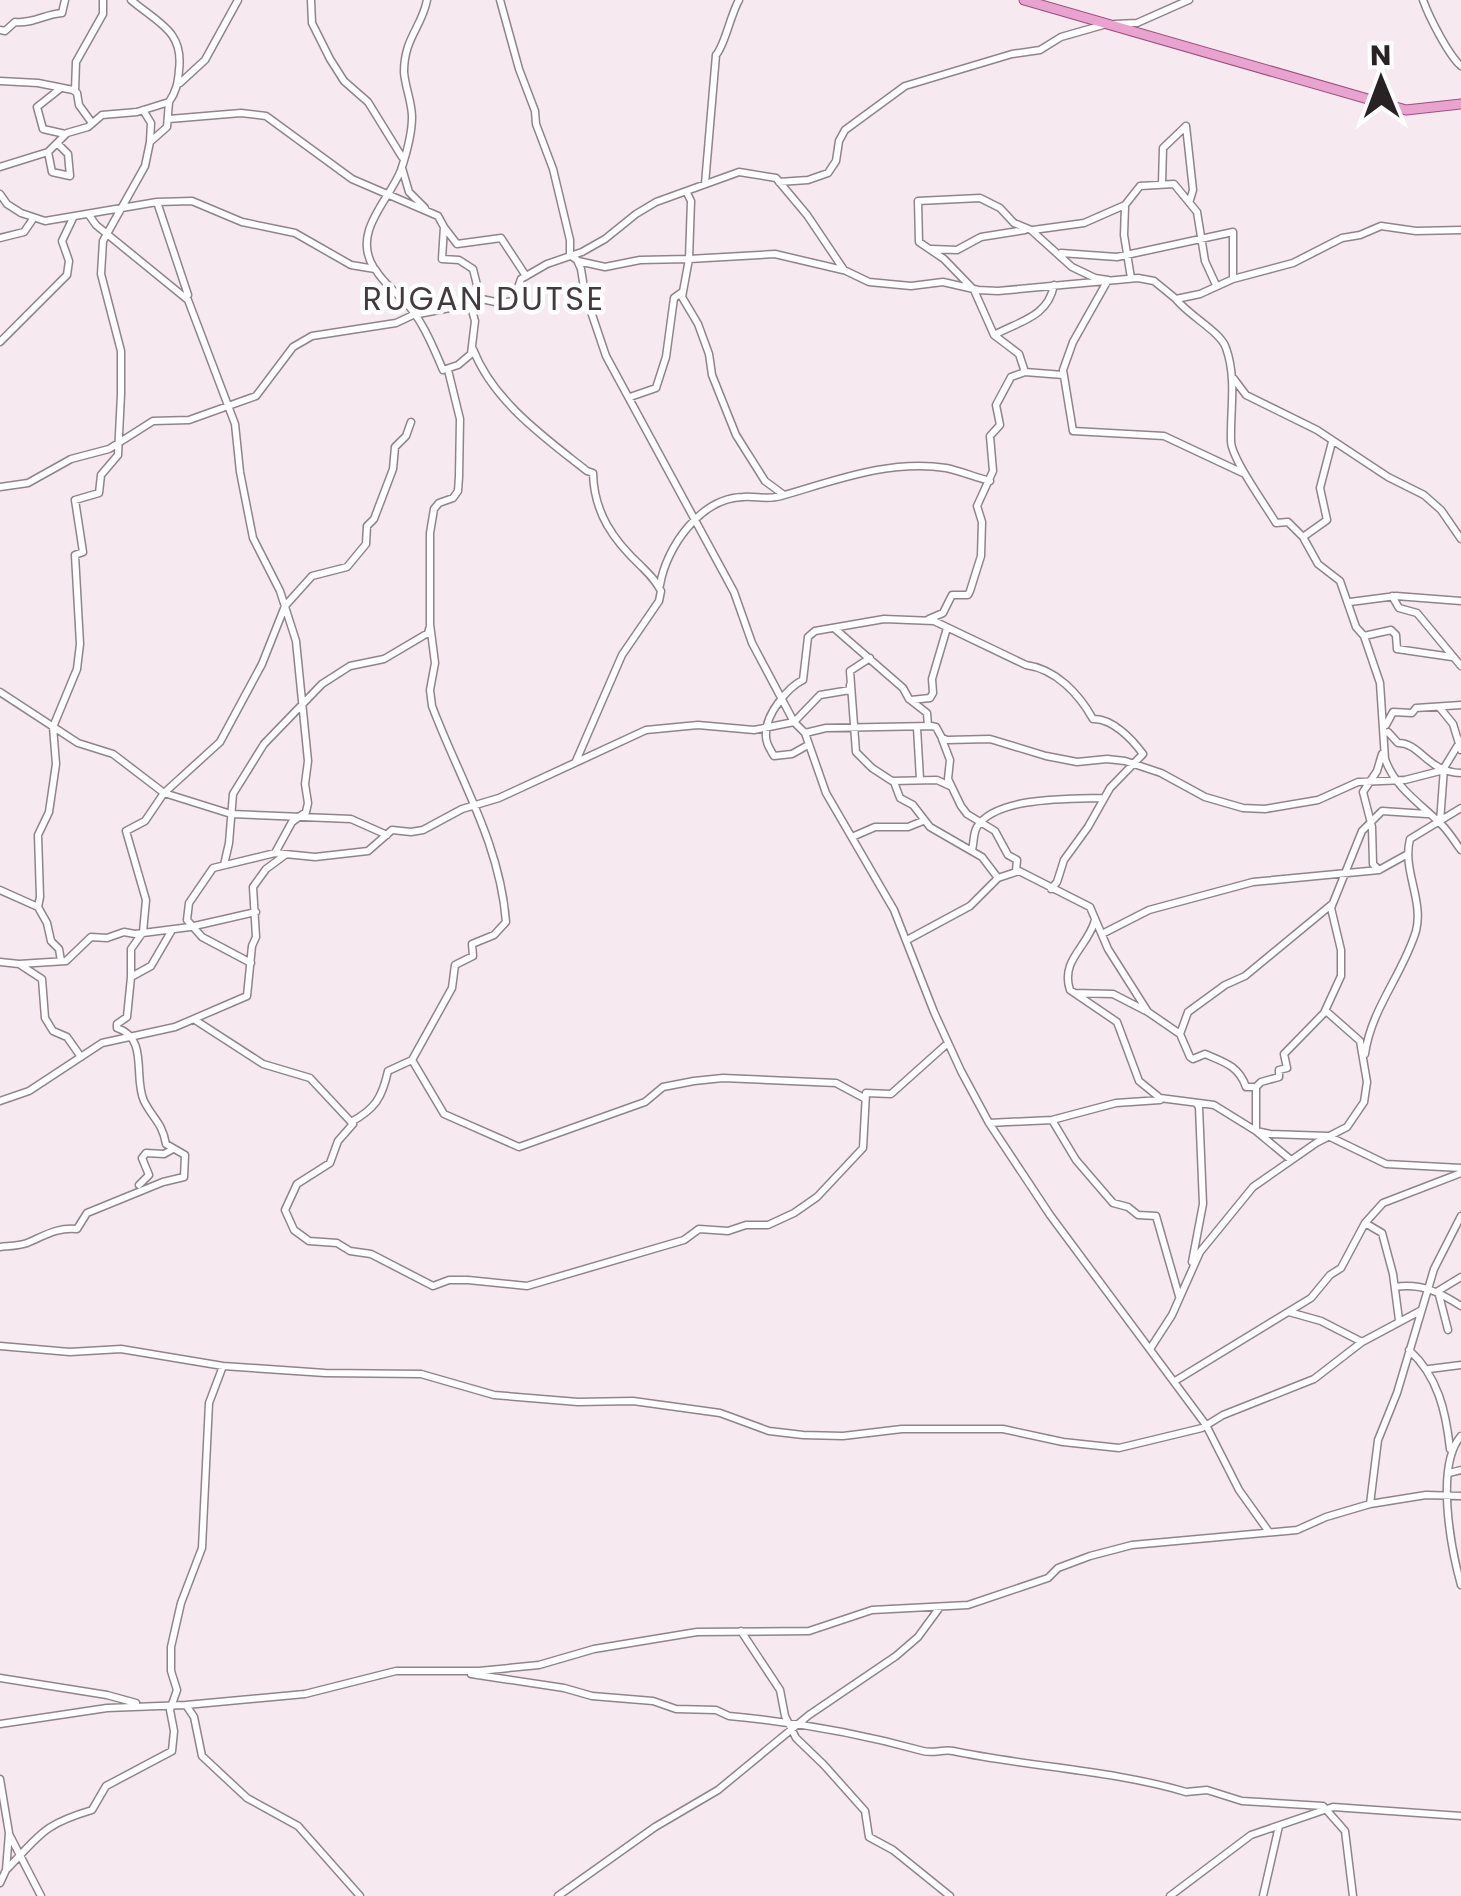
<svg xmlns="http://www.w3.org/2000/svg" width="1461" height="1896" viewBox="0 0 1461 1896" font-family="Poppins,sans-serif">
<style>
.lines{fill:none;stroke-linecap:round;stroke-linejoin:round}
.minor-casing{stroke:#90848b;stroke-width:9}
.major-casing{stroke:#9b507f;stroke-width:11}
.minor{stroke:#fff;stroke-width:6}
.major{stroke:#e8a4cf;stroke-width:9}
.labels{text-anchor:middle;stroke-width:9;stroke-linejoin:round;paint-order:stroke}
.quarter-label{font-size:32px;letter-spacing:2.5px;fill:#44393f;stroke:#fff}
</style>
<rect width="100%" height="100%" fill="#f7e9f0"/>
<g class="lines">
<defs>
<path id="minor" d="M311 0 312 23 330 59 344 81 368 102 402 157
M500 0 519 69 535 111 536 124 553 169 570 240V255L577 260 581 269 585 294 606 356 734 592 752 643 794 722 805 733 826 793 894 910 934 1012 961 1071 989 1123 1050 1215 1206 1425 1239 1490 1269 1532
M1423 0C1429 17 1449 56 1461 66
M1115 24 1137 23 1189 0
M0 30 5 31 15 22C33 24 45 14 62 13L65 0
M0 81 38 83 73 90 77 93 79 105 92 123
M180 83 205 60 238 0
M61 88 37 107 43 129 65 134
M75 91 76 62 103 14V0
M143 110 151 123 150 141
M169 119 241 113 266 116 352 179 438 216 444 227 442 259 459 260 473 269 480 297
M1186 126 1193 190 1190 200
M48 152 52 172 70 176 68 154 57 143
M0 167 48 152 67 133 88 127 102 115 137 112 169 102C176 92 178 83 179 70 184 31 158 23 131 0
M402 168 409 192 425 208
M779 182 808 180 828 173 836 161 839 141 845 130 905 86 1012 54 1040 50 1061 37 1103 25
M705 184 716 55C725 45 730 16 739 0
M1162 184 1163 148 1186 126
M687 193 691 201 689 259 775 254 843 270
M0 194 7 204 21 213 45 221 157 202 192 201 242 222 295 233 351 265 375 269C383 282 392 289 402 299 421 316 434 349 443 370L458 365 471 354 475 321 471 307 477 298 500 303 513 301 521 279 547 264 582 252 605 239 636 214 656 202 739 172 776 178 807 215 844 270 869 282 911 286 943 282 978 290 998 291 1138 278 1154 281 1176 299 1200 294 1233 279 1293 263 1342 238 1360 235 1381 226 1416 231 1461 230
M157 202 188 295
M1125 206 1124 235 1131 278
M89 215 96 225 188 300 235 424 240 472 253 538 280 591 296 641 308 761 305 784 308 803 306 812 292 822 275 853
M444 227 457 244 501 238 526 276
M1033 230 1084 223 1125 205 1140 186 1174 184 1197 212 1205 261 1216 285
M0 238 24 232 33 219
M932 249 957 250 981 237 1025 230
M1061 253 1117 257 1233 232V279
M578 261 605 267 640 260 689 259 682 297 698 324 709 354 712 375 736 435 765 481 784 495
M374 268C351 232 389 201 401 170 406 155 412 133 412 117 412 102 405 87 404 72 404 38 422 27 427 0
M1176 299C1188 315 1221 332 1226 348 1237 379 1230 410 1231 441 1231 458 1266 506 1276 523L1288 522 1303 537 1318 564 1340 581 1356 627 1364 636 1380 683 1385 759C1395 788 1421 804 1442 825 1449 832 1455 842 1461 850
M994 335C1020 321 1048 317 1054 285
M0 342 67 275 69 261 62 241 73 218
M473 349C493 401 544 437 587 471L593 473C594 513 613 540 642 567 650 575 656 581 661 591L659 601 622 655 576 761
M1025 372 1019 354 994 335 974 290 944 259 919 242 918 201 980 198 1000 208 1014 223 1031 230 1072 267 1095 278 1108 280 1073 342 1063 370 1073 431 1164 436 1245 474
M1234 379 1246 395 1317 430 1388 477 1424 495 1441 510 1461 539
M630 397 656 388 666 357 674 298 681 293
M0 487 28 483 71 459 109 449 153 421 189 420 256 396 293 347 312 336 396 323 413 315 471 304
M1303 537 1327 520 1320 488 1332 442
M660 585C666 548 700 498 743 497 756 496 767 500 781 496 834 481 889 459 946 468 960 471 975 477 990 481
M1392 596 1399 608 1417 613 1461 666
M1350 602 1396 596 1461 601
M929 619 943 613 952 595H968L970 591 981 556 982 522 977 506 993 471 990 436 1000 425 996 405 1011 377 1025 372 1063 375
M834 628 903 688 909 699 927 713 928 726
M1364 636 1391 630 1396 635 1397 649 1452 657
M870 658 850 671 856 752 872 768 892 781 937 780 950 786
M0 692 78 743 113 754 164 793 231 814 351 819 387 835
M911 700 930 698 933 693 932 679 947 628
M1440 708 1453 724 1461 750
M1386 725 1393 712 1412 713 1416 708 1461 705
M917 728 920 779
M805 733 826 728 931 726 936 727 942 738 947 740 990 739 1046 756 1077 762 1107 759 1125 761 1161 773 1205 797 1243 808 1265 809 1318 800 1358 782 1405 780 1440 771
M1385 733 1388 732 1398 743C1421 743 1427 772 1461 773
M942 739 950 760 948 779 961 806 967 814 995 831 1008 855 1017 860 1016 871
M808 745 792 754 774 756C770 749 765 742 766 733 766 714 788 687 803 680L808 637 815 631 884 619 934 621 1026 665C1056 669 1079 694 1093 719 1112 718 1132 739 1143 754L1110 788 1088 827 1064 860 1057 882 1051 889
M1382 754 1377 771 1363 792 1372 827 1373 864 1379 870 1406 855
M894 782 900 798 913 805 930 827 982 857 998 878
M1440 822 1444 768 1461 740
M852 837 875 827H908L923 821
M972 850C974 843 973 833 977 827 996 796 1072 799 1104 798
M224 865 229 843 233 794 264 744 322 684 350 666 384 659 428 633 430 626
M0 890 38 907 47 923 51 941 59 949 61 961
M38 907 40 897 38 835 49 812 56 764 53 727 77 669 80 644 75 555 83 552 75 500 99 493 101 475 118 455 121 394V351L101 274 103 241 145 166 150 142 167 127 169 102
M1095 920C1088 947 1060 960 1070 990L1117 1022 1139 1081 1160 1098 1214 1105 1256 1131 1270 1134 1328 1136 1386 1164 1461 1168
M1102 934 1149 910 1253 882 1379 870
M907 940 970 906 998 878 1019 871 1090 907 1108 949 1148 1012
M0 962 19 964 42 979 45 1018 53 1031 67 1037 81 1057
M251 963 202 937 187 920 189 903 213 868 275 853 315 857 368 851 392 830 411 832 423 830 462 809 499 798 646 730 698 725 754 730 794 722 820 695 850 690V685
M19 964 66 961 91 937 107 938 124 932 135 934 190 927 256 912
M131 977V949L143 932 146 900 126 831 145 821 164 793 220 742 262 664 285 606 312 576 347 567 366 544 367 526 374 519 393 469 395 447 406 436 411 422
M1075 993 1113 994 1148 1012 1180 1034 1190 1057 1193 1059 1205 1054C1224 1062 1239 1066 1246 1087H1256
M195 1020 263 1064 310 1078 353 1124 338 1141 330 1163 297 1184 285 1210 294 1230 309 1241 337 1243 350 1251 371 1254 433 1286 449 1280H468L527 1286 684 1240 699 1229 728 1231 746 1225H768L794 1213 817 1197 863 1148 866 1093 891 1094 948 1043
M1180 1034 1188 1012 1225 985 1245 976 1331 905
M1365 1054C1371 1009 1403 974 1416 931 1424 900 1402 870 1410 839L1461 808
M412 1060 452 988 455 965 473 956 472 944 494 935 506 922C500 843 459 778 432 706L430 690 435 663 430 624V533L434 509 439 503 453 498 458 491 459 477 460 419 448 370
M1256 1087 1261 1082 1279 1077V1070L1287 1068 1284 1054 1324 1013 1341 976V950L1331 908 1362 831 1382 811 1427 814
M1256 1087V1131L1291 1160
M0 1101 29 1091 102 1043 175 1027 247 996 252 946 256 937 253 887 266 869 285 855
M1052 1120 1076 1160 1113 1203 1128 1207 1138 1215 1156 1216 1179 1296
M351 1122C375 1109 382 1098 388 1071L412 1060 444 1114 519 1147 645 1102 663 1087 694 1081 723 1078 836 1083 864 1098
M989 1123 1052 1120 1116 1103 1160 1100
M139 1185 149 1175 142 1158 146 1153 164 1154 173 1149
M1365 1223 1382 1233 1393 1274 1399 1320
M0 1247C8 1246 19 1246 27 1243 44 1236 57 1227 77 1229L87 1213 163 1182 184 1177 185 1155 166 1144C162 1122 153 1119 144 1101 133 1078 149 1038 117 1028V1024L127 1017 131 977 151 966 172 930
M1192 1262 1203 1204 1199 1107 1196 1103
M1395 1287C1422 1283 1439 1292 1461 1306
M1289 1312 1321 1321 1362 1342
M1448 1330 1438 1291 1461 1277
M0 1346 70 1352 121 1349 223 1366 325 1373 421 1374 494 1395 578 1402 633 1401 720 1413 769 1431 803 1435 843 1436 902 1429H1003L1063 1442 1119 1448 1202 1428 1223 1415 1314 1379 1362 1342 1420 1311
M1150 1349 1172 1315 1200 1252 1253 1187 1316 1143 1347 1127 1364 1102 1367 1082 1360 1041 1326 1011
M1409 1350C1438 1376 1446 1412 1450 1449
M1429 1369 1461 1365
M1175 1381 1311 1298 1330 1275 1341 1268 1365 1223 1383 1203 1461 1173
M1461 1436C1435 1466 1451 1549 1461 1585
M1449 1473 1461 1470
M1370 1504 1378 1440 1397 1393 1434 1269 1461 1216
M741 1631 780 1690 785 1716 796 1738 824 1765 865 1811 869 1837 893 1850 950 1896
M471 1674 564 1688 592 1696 653 1701 676 1709 716 1710 729 1716C795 1722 859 1733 923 1751 933 1754 943 1749 953 1751 1029 1767 1112 1770 1186 1792L1207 1790 1242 1801 1323 1806 1345 1831 1353 1896
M0 1678 107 1695 136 1703
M186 1705 305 1694 396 1671H479L539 1665 594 1649 697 1632 809 1631 872 1610 968 1605 1048 1578 1058 1568 1090 1556 1132 1545 1297 1530 1326 1517 1370 1504 1426 1495 1461 1496
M0 1724 107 1708 186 1705 194 1717 202 1756 247 1798 298 1826 360 1896
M0 1779 9 1833 6 1870 0 1883
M9 1834 41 1896
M6 1870C41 1834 42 1825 92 1810L106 1786 172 1751 174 1731 170 1710 177 1690 171 1671V1647L181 1603 202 1548 209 1403 223 1366
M558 1896 655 1827 718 1790 809 1715 896 1656 918 1637 940 1607
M1170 1896 1251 1835 1333 1807 1461 1816
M1263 1896 1279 1826"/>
<path id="major" d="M1024 0 1406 110 1461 104"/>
</defs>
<use href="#minor" class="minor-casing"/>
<use href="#major" class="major-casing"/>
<use href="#minor" class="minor"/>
<use href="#major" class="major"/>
</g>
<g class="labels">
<g class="quarter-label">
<text x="484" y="310">RUGAN DUTSE</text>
</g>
</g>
<g transform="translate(1381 80) rotate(359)" stroke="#ffffff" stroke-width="8" paint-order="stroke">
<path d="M0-8L18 38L0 25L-18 38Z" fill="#282225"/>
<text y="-15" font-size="28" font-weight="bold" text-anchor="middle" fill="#282225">N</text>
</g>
</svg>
